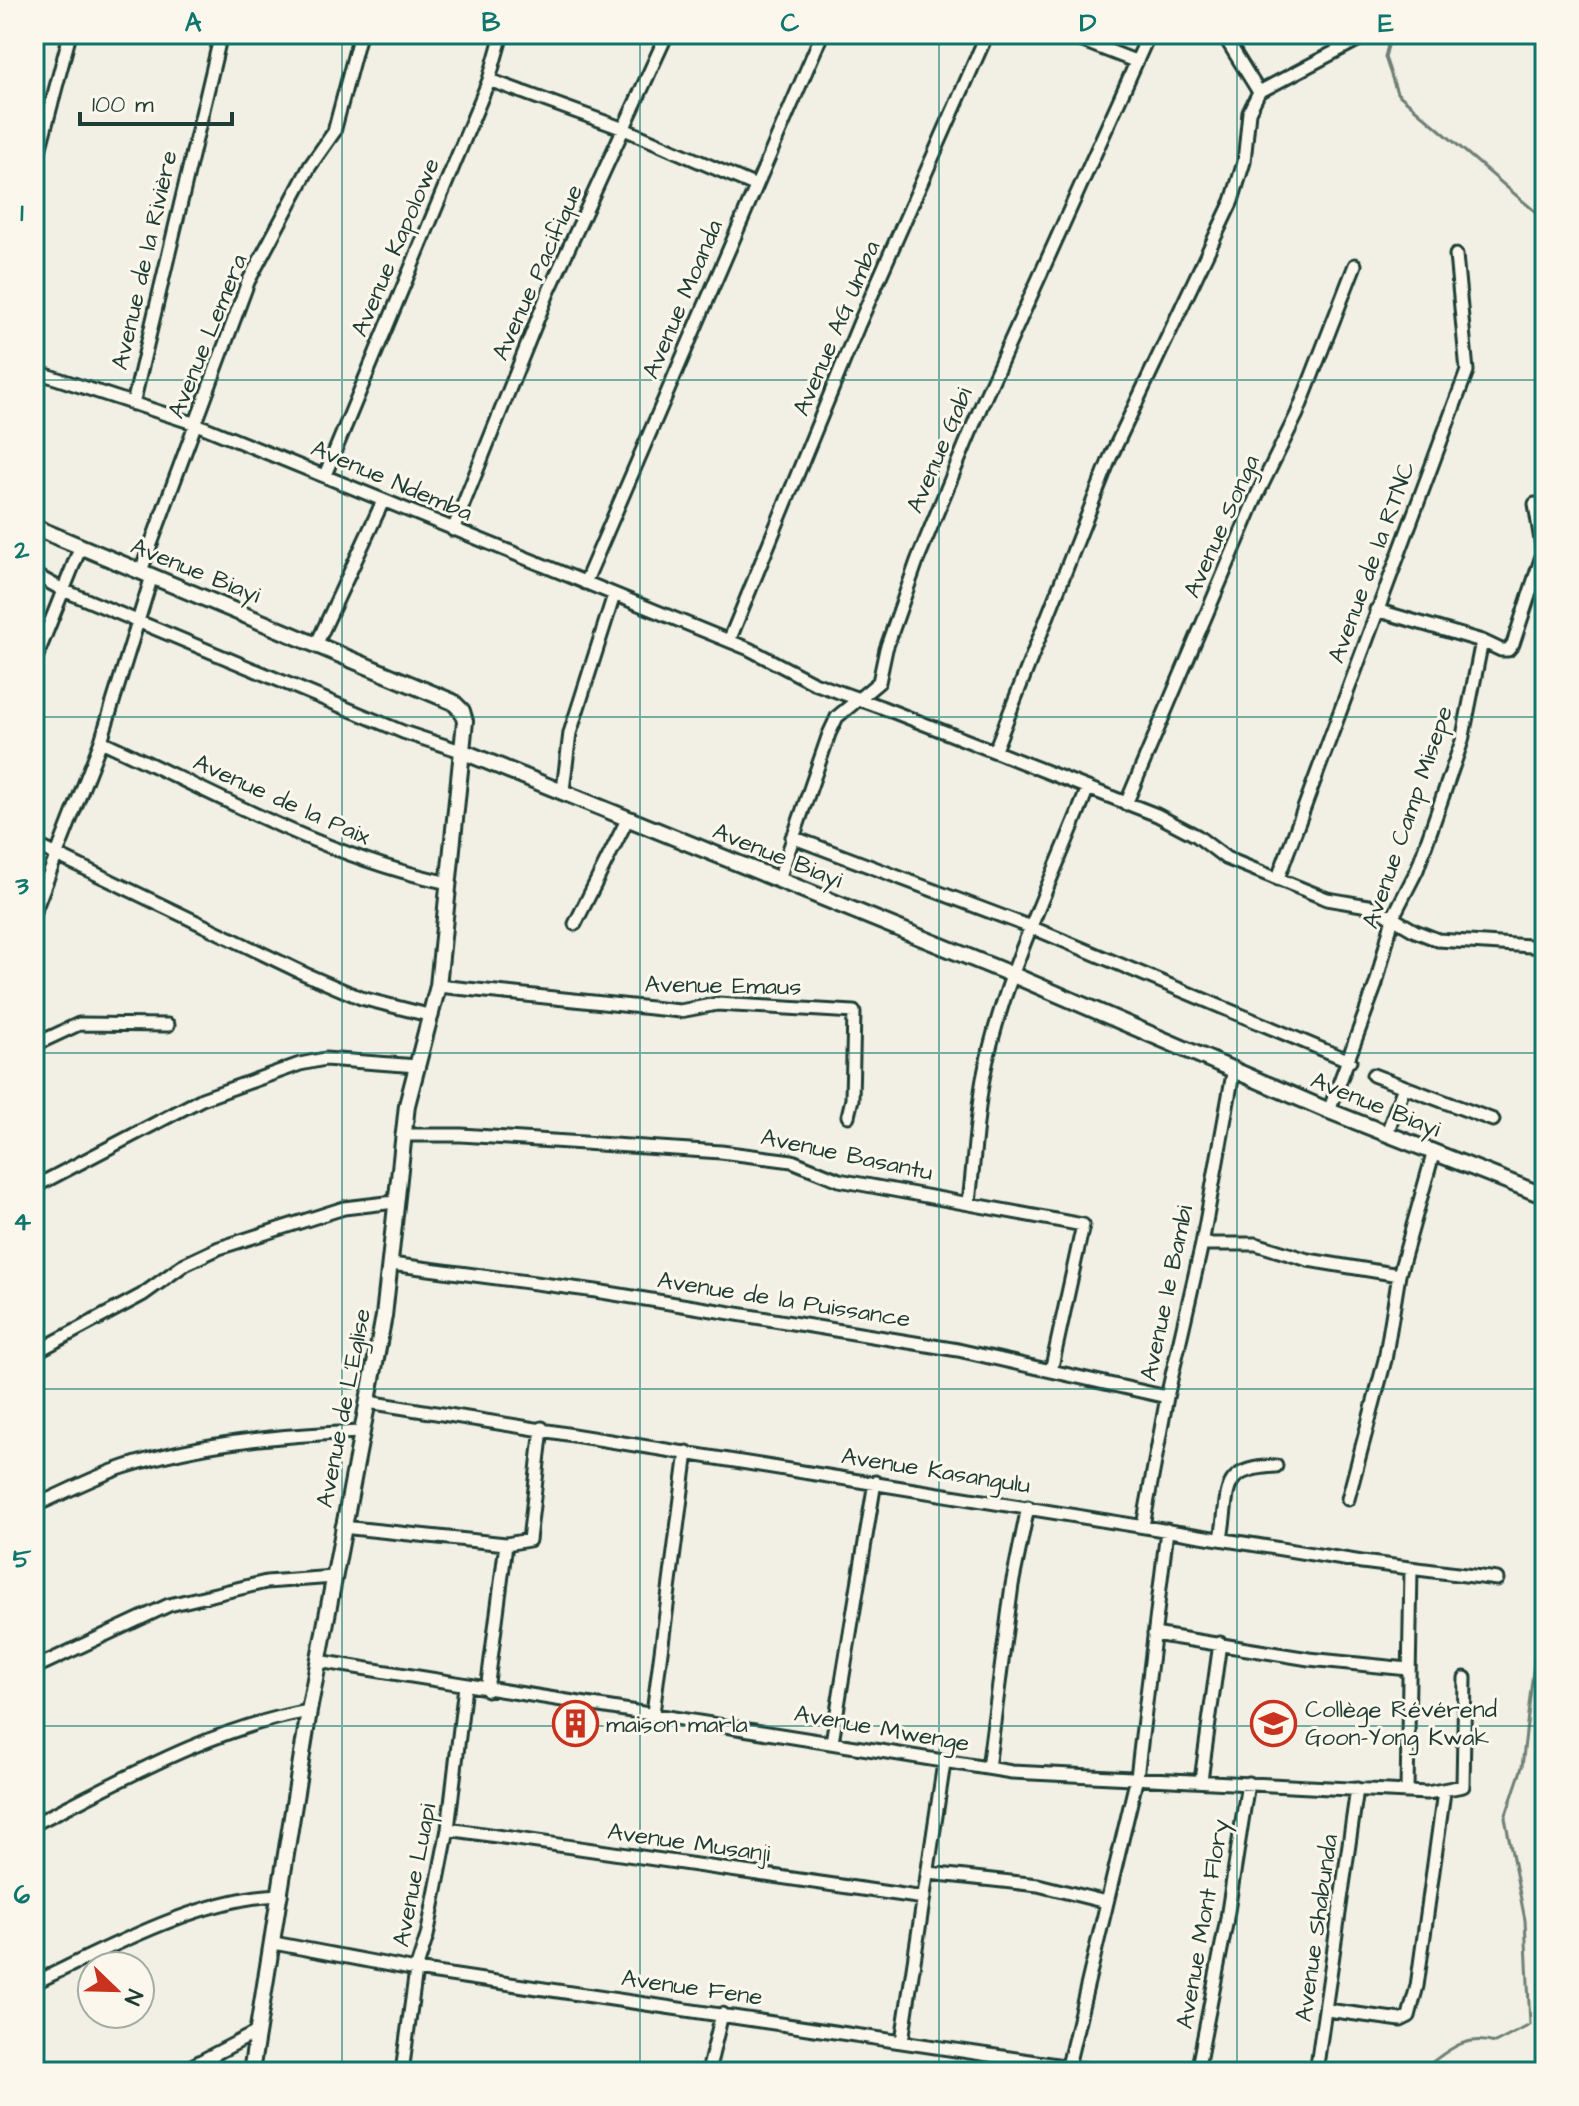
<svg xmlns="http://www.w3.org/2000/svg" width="1579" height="2106" viewBox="0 0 1579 2106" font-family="'Architects Daughter',sans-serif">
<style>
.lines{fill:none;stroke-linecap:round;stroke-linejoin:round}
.stream{stroke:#6e7f75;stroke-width:3}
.minor-casing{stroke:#1f3d34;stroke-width:17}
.tertiary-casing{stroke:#1f3d34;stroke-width:20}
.minor{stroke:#fbf7ec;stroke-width:11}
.tertiary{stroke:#fbf7ec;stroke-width:14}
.grid{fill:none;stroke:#0f766e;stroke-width:2;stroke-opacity:0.55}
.labels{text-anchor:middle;stroke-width:6;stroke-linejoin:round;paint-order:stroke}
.street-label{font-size:24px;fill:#1f3d34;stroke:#fbf7ec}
.poi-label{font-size:24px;fill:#1f3d34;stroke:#fbf7ec;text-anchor:start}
.neatline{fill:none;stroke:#0f766e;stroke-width:3}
.grid-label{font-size:26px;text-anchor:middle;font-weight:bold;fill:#0f766e}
</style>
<rect width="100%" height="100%" fill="#f2f0e5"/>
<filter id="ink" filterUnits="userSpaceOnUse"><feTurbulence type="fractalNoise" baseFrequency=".0125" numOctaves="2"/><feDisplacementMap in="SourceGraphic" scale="16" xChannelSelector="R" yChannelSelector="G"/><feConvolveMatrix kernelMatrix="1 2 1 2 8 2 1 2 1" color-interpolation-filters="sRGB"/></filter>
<g filter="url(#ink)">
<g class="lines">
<path class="stream" d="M1391 34 1385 57 1397 93 1545 220
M1418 2072C1446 2054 1461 2033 1495 2043L1530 2025 1525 1920 1505 1818 1522 1767 1537 1636 1545 1614"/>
<defs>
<path id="minor" d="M1065 34 1135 61
M1223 34 1259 92
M489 80 624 129 754 185
M34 170 70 34
M34 371 196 424 749 649 814 683 881 707 1157 815 1197 836 1226 858 1327 899 1374 907 1415 931 1438 940 1545 947
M133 404 221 34
M325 475 489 80 502 34
M453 530 548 293 667 34
M141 571 248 282 310 166 334 132 360 34
M34 574 63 590 403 732 464 752
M585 583 822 34
M729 641 859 324 987 34
M1482 641 1501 650H1508L1513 644 1543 553 1535 504
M317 643 383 501
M34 663 81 546
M101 741C215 793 327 858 449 883
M995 750 1110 458 1232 201 1244 162 1249 112 1259 92 1369 34
M563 790 570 733 614 595
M1126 804 1257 495 1297 414 1355 265
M792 837 1033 928 1350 1061
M34 844 305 974 361 998 432 1016
M1278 878 1467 371 1456 255
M779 879 829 734 837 717 879 682 886 649 917 561 982 404 1149 34
M34 913 101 741 152 576
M575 924 628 818
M438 986 680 1011 717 1004 854 1012 852 1099 848 1116
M34 1045 79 1024 168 1025
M1373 1075 1493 1120
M1329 1111 1376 984 1393 917 1417 870 1462 741 1482 641 1376 610
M1387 1133 1404 1087
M402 1135H461L721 1152 792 1161 839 1180 1083 1225 1051 1371
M34 1187 202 1099 300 1064 325 1059 417 1066
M969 1202C974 1161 976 1119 983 1079 1002 979 1051 884 1087 790
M1202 1244H1256L1308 1260 1399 1275
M391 1264 596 1291 958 1350 1167 1397
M34 1353 142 1295 185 1264 219 1248 344 1208 395 1202
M368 1402 1362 1562 1497 1579
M1348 1499 1385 1360 1399 1275 1434 1151
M34 1506C64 1493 93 1477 124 1467 201 1442 282 1435 361 1432
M1143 1526 1167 1397 1202 1244 1234 1068
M342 1527 506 1544
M1221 1539C1230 1489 1218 1469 1276 1466
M1154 1634 1309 1659 1408 1669
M318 1661 1012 1772 1427 1793 1463 1786 1465 1678
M34 1668 169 1605 266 1582 334 1577
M487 1690 506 1544 529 1540 542 1428
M653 1713 687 1452
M832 1742 875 1482
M988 1768 1012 1585 1028 1507
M1201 1780 1220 1643
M1407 1790 1411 1569
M34 1824C122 1780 211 1728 309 1711
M448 1829 924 1898
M929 1873 1038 1885 1106 1902
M274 1943 416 1970 1104 2072
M34 1983C106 1949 201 1897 281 1895
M1327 2010 1401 2020 1409 2016 1417 1986 1444 1792
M902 2041 944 1763
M1068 2066 1137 1777 1167 1530
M180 2072 257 2032
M402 2072 416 1970 427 1936 448 1829 465 1686
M708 2072 722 2014
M1197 2072 1226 1924 1248 1783
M1316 2072 1357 1789"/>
<path id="tertiary" d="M34 527 453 702 462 711 465 721 438 986 407 1105 384 1316 309 1711 251 2072
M464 752 1013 975 1329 1111 1545 1196"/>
</defs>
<use href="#minor" class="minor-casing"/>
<use href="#tertiary" class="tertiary-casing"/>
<use href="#minor" class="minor"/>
<use href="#tertiary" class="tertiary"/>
</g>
</g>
<path class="grid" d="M342 34V2072M640 34V2072M939 34V2072M1237 34V2072M34 380H1545M34 717H1545M34 1053H1545M34 1389H1545M34 1726H1545"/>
<defs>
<symbol id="school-ring" viewBox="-11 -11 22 22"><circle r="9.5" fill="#fbf7ec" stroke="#c8321e" stroke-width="1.5"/><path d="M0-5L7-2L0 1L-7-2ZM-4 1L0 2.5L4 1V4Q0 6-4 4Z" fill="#c8321e"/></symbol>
<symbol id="building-ring" viewBox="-11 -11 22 22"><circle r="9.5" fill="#fbf7ec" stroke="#c8321e" stroke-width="1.5"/><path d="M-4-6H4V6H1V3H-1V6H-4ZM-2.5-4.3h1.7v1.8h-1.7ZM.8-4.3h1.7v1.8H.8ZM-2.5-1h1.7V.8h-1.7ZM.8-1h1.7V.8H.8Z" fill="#c8321e"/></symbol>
</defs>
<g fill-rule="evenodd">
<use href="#school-ring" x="1248" y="1698" width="51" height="51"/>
<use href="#building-ring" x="550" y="1698" width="51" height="51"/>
</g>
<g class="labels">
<g class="street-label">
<text transform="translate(395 247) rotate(-67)" y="8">Avenue Kapolowe</text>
<text transform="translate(144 260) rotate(-77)" y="8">Avenue de la Rivière</text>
<text transform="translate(537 272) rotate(-66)" y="8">Avenue Pacifique</text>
<text transform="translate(682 299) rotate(-67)" y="8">Avenue Moanda</text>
<text transform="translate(836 328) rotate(-67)" y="8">Avenue AG Umba</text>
<text transform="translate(207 336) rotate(-68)" y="8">Avenue Lemera</text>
<text transform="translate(939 450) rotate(-67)" y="8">Avenue Gabi</text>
<text transform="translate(392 480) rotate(23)" y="8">Avenue Ndemba</text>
<text transform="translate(1221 526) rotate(-66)" y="8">Avenue Songa</text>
<text transform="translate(1371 562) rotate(-70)" y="8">Avenue de la RTNC</text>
<text transform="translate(196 570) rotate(22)" y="8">Avenue Biayi</text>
<text transform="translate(282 799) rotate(24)" y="8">Avenue de la Paix</text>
<text transform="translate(1407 817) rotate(-71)" y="8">Avenue Camp Misepe</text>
<text transform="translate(778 855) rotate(22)" y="8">Avenue Biayi</text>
<text transform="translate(723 985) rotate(1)" y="8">Avenue Emaus</text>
<text transform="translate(1376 1104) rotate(22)" y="8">Avenue Biayi</text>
<text transform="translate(847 1154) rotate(12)" y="8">Avenue Basantu</text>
<text transform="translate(1166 1293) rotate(-78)" y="8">Avenue le Bambi</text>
<text transform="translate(784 1299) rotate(9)" y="8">Avenue de la Puissance</text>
<text transform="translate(343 1408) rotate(-79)" y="8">Avenue de L'Eglise</text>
<text transform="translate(936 1470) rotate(9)" y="8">Avenue Kasangulu</text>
<text transform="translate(882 1728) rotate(10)" y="8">Avenue Mwenge</text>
<text transform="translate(689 1842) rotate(8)" y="8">Avenue Musanji</text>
<text transform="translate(414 1875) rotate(-79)" y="8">Avenue Luapi</text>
<text transform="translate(1202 1924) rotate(-80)" y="8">Avenue Mont Flory</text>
<text transform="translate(1316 1928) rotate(-82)" y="8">Avenue Shabunda</text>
<text transform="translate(692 1987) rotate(8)" y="8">Avenue Fene</text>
</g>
<g class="poi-label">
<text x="1305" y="1717">Collège Révérend<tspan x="1305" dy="28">Goon-Yong Kwak</tspan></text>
<text x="606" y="1732">maison marla</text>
</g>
</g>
<rect width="1579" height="2106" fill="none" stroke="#fbf7ec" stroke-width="88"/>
<g transform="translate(116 1990) rotate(113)"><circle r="38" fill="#fbf7ec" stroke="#a3ada2" stroke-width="2"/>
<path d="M0-6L14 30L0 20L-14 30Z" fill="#c8321e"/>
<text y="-12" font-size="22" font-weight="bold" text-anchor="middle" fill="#1f3d34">N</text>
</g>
<path d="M80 112v12h152v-12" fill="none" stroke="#1f3d34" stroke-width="4"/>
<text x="92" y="112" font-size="24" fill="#1f3d34" stroke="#fbf7ec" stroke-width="6" paint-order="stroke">100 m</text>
<rect x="44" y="44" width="1491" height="2018" class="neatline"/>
<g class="grid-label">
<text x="193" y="31">A</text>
<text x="491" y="31">B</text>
<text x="790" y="31">C</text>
<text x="1088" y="31">D</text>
<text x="1386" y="31">E</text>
<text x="22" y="221">1</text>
<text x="22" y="558">2</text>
<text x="22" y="894">3</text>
<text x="22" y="1230">4</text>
<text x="22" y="1567">5</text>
<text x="22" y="1903">6</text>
</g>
</svg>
